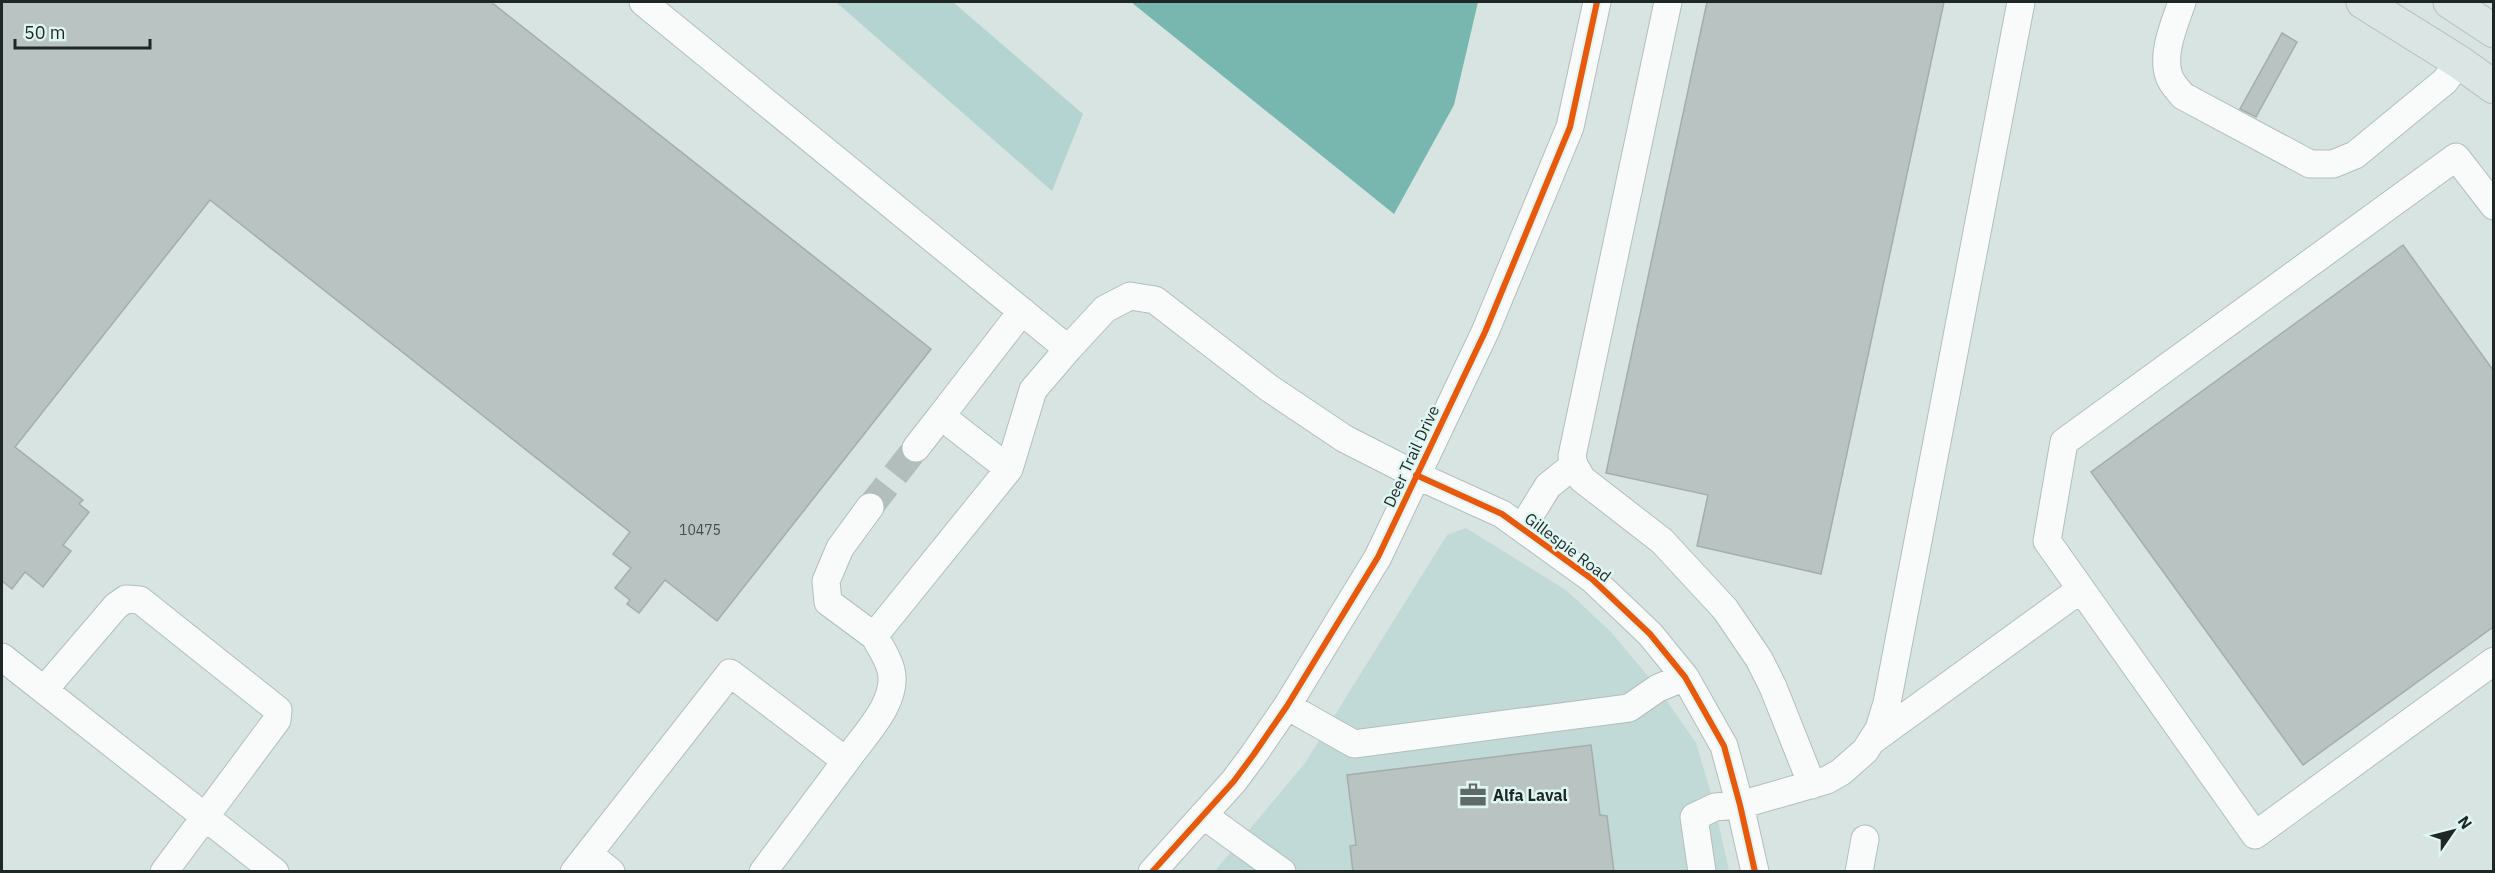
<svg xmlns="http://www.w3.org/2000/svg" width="2495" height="873" viewBox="0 0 2495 873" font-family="'IBM Plex Sans',sans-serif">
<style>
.built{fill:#c2dad7}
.green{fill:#b3d4d0}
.water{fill:#78b6b0}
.building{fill:#b9c4c2;stroke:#a3adac;stroke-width:1.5}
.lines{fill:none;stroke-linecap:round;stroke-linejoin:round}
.minor-tunnel{stroke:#b2bebc;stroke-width:27;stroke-dasharray:27 14;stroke-linecap:butt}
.minor-casing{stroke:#b3bebc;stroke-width:29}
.major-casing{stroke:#b7bebd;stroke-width:35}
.minor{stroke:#f9fbfb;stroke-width:27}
.major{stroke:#dae5e4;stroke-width:33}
.cycleway-casing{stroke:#dff6f3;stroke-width:10}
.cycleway{stroke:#e8590c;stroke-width:6}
.labels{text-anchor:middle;stroke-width:5;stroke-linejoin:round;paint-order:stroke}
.number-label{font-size:14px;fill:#454e4d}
.street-label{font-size:16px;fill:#1e2726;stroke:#dff6f3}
.poi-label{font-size:16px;font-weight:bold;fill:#1e2726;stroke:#dff6f3;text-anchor:start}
</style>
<rect width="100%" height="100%" fill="#d7e4e2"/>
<path class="built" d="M1466 528 1566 590 1610 631 1658 688 1696 743 1715 807 1729 871 1214 872 1305 763 1447 535Z"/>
<path class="green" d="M836 2H953L1083 114 1052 191Z"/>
<path class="water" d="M1131 2H1478L1454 105 1394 214Z"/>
<path class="building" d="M2 2H491L931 349 717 621 665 580 639 613 627 604 630 600 615 588 631 568 613 554 630 532 210 200 15 447 83 500 79 504 89 512 63 545 71 551 43 587 25 572 12 589 2 581Z
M1707 2H1944L1821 574 1697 546 1708 495 1606 473Z
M2282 33 2297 42 2256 117 2240 109Z
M2403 245 2493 370V627L2303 765 2091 472Z
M1591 745 1600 815 1607 816 1614 872H1353L1350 846 1356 845 1347 775Z"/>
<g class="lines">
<path class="minor-tunnel" d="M870 507 916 448"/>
<defs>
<path id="minor" d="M1668 2 1572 456 1574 465 1582 479 1662 541 1725 609 1759 659 1773 687 1812 785
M2182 2C2175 23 2161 53 2169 76 2171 83 2178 90 2183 96L2310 164H2333L2355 155 2445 81 2459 62
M2494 206 2456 157 2064 442 2047 541 2255 835 2494 661
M1068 349 1105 309 1130 296 1155 300 1269 388 1345 439 1416 475 1502 514 1592 579 1650 634 1685 677 1724 746 1740 805 1755 872
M916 448 941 416
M1009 469 941 416 1022 311
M870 507 840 548 826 581 828 602 874 636
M1522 528 1548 486 1574 465
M2 657 275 872
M44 690 116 606 126 599 140 600 278 710 277 720 164 872
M1287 706 1354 744 1629 708 1658 688 1685 677
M1873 740 2081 589
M1203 815 1282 872
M589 854 611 872
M574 872 730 673 846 761C863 736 899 702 891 670 888 658 880 646 874 636L1009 469 1033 390 1068 349 643 2
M763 872 846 761
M1152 872 1234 781 1254 754 1287 706 1378 557 1485 332 1570 127 1597 2
M1702 872 1694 817 1715 807 1740 805 1827 780 1841 772 1865 751 1879 729 1887 703 2021 2
M1859 872 1865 839"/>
<path id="major" d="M2363 2 2459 62 2494 87
M2450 2 2494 31"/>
</defs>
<use href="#minor" class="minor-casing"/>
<use href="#major" class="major-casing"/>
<use href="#minor" class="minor"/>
<use href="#major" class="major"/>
<defs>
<path id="cycleway" d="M1416 475 1502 514 1592 579 1650 634 1685 677 1724 746 1740 805 1755 872
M1152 872 1234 781 1254 754 1287 706 1378 557 1485 332 1570 127 1597 2"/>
</defs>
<use href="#cycleway" class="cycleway-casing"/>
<use href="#cycleway" class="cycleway"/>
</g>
<defs>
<symbol id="office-bare" viewBox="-9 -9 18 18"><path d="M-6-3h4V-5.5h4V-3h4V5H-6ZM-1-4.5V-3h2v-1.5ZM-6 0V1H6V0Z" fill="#5f6968" stroke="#dff6f3" stroke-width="2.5" paint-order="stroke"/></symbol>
</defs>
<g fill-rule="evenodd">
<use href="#office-bare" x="1454" y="776" width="38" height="38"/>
</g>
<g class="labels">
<g class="number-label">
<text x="700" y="535">10475</text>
</g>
<g class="street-label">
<text transform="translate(1411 456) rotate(-65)" y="6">Deer Trail Drive</text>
<text transform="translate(1568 547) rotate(37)" y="6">Gillespie Road</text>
</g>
<g class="poi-label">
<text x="1493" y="801">Alfa Laval</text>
</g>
</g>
<rect width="2495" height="873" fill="none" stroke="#1e2726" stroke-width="6"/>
<g transform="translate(2453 831) rotate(55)" stroke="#dff6f3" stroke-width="4.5" paint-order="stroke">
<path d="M0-4.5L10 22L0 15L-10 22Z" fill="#1e2726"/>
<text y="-9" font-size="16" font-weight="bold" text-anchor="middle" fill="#1e2726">N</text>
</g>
<path d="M15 39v9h135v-9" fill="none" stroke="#1e2726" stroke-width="3"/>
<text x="24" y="39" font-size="18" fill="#1e2726" stroke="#dff6f3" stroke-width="4.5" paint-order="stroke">50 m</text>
</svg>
